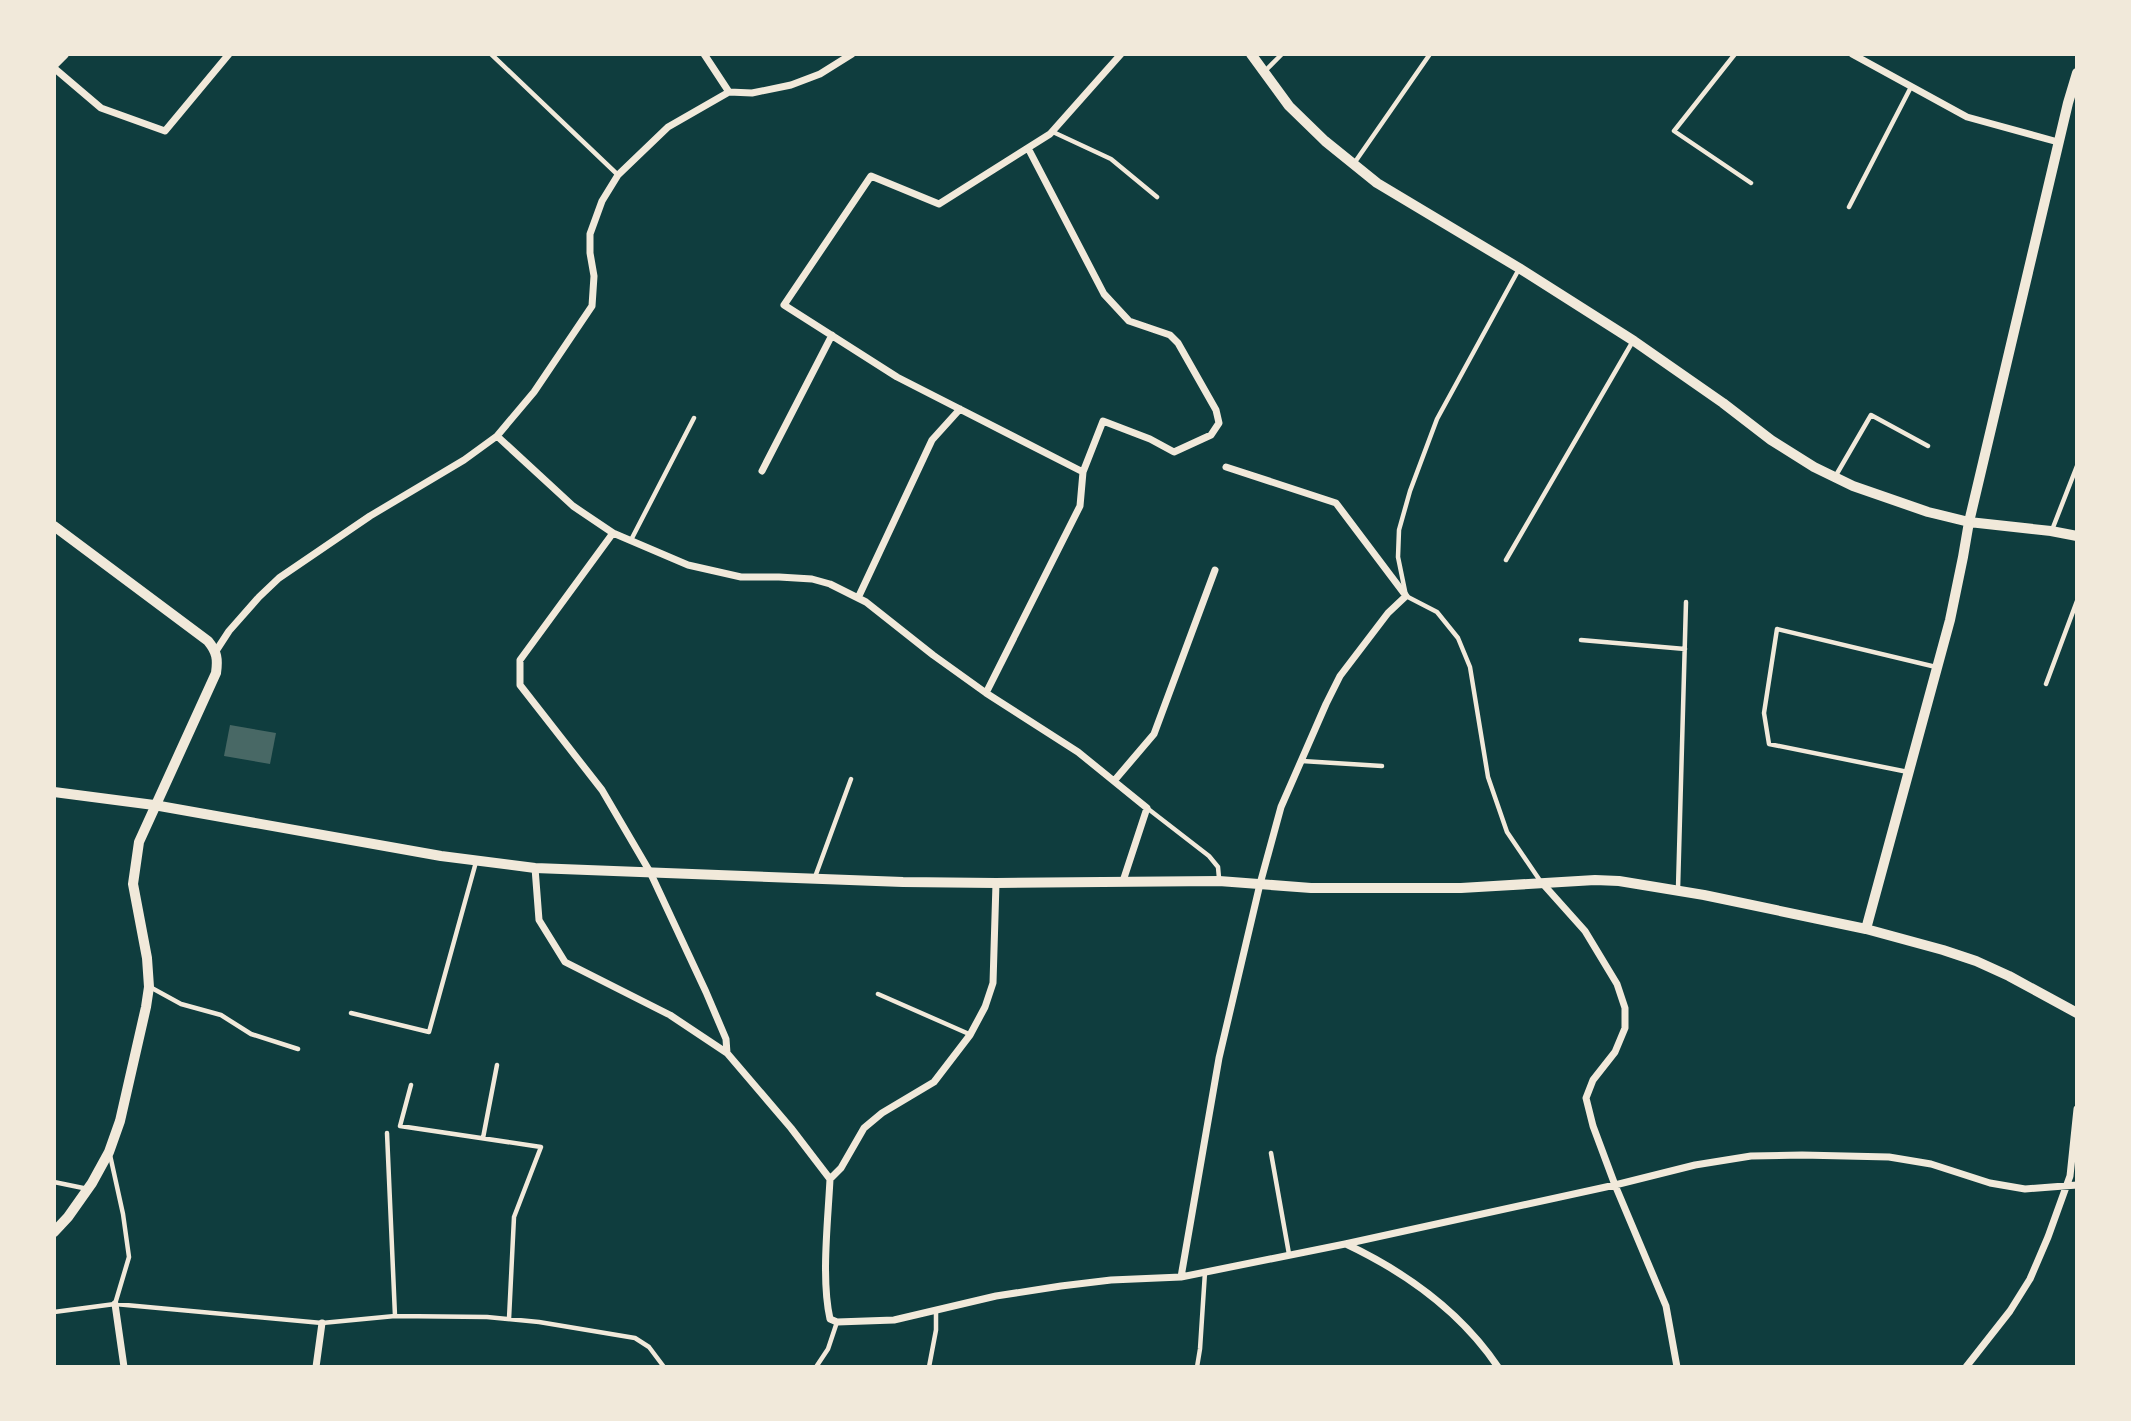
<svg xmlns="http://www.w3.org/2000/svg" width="2131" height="1421" viewBox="0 0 2131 1421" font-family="'Open Sans',sans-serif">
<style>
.building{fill:#486865}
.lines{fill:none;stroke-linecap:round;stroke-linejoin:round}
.service{stroke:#f1e9da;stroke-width:4.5}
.minor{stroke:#f1e9da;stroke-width:7}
.tertiary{stroke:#f1e9da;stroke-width:10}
</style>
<rect width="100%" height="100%" fill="#0f3d3e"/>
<path class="building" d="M230 725 276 733 270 764 224 756Z"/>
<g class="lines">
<path class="service" d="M491 54 618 175
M1735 54 1674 131 1751 183
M1266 70 1282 54
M1053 132 1111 159 1157 197
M1355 162 1430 54
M1849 207 1911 87
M1519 269 1437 419 1410 491 1399 530 1398 557 1406 596 1437 612 1458 638 1470 667 1488 777 1507 832 1541 882
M1835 477 1871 415 1928 446
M2052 530 2077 466
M631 540 694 418
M1506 560 1633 341
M1581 640 1685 649
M2046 684 2077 601
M1302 761 1382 766
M1908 772 1769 744 1764 713 1777 629 1936 667
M1147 808 1209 856 1218 867 1219 878
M815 877 851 779
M1678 889 1686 602
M150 987 181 1004 221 1015 251 1034 298 1049
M878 994 969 1034
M351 1013 429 1032 476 862
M411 1085 400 1126 541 1147 514 1217 509 1319
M387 1133 395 1316
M483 1138 497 1065
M1271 1153 1289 1254
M110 1155 123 1214 129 1257 115 1304
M54 1182 88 1189
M54 1312 115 1304 322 1323 395 1316 487 1317 539 1322 635 1338 649 1347 664 1367
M816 1367 828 1349 837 1322
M929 1367 936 1330V1311
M1197 1367 1200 1349 1205 1272"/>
<path class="minor" d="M704 54 729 92
M1852 54 1967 117 2058 142
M54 68 101 108 165 131 229 54
M1028 148 1104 294 1129 321 1170 335 1178 343 1216 410 1219 423 1211 435 1174 452 1150 439 1103 421 1083 472
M497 436 573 506 613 533 688 565 741 577H779L812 579 830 584 866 602 933 655 986 693 1078 752 1147 808 1123 881
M762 471 832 335
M613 533 520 660V685L602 790 650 872 706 992 726 1039 727 1053 791 1128 830 1179C828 1221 821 1279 830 1319L837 1322 894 1320 996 1296 1061 1286 1111 1280 1181 1277 1345 1244 1615 1185 1695 1165 1751 1156 1802 1155 1889 1157 1931 1164 1990 1183 2025 1189 2077 1185
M858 598 932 440 960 409
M216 651 229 631 259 597 279 578 370 516 464 460 497 436 534 392 592 306 594 276 590 253V234L602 201 618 175 668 127 729 92 752 93 791 85 820 74 852 54
M986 693 1080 506 1083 472 897 377 784 305 871 176 939 204 1050 134 1121 54
M1114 781 1154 734 1215 570
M535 868 539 920 565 962 670 1015 727 1053
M1543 884 1585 931 1617 984 1625 1008V1028L1615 1052 1593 1080 1586 1098 1593 1126 1615 1185 1666 1306 1677 1367
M830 1179 841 1168 864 1128 882 1113 934 1082 970 1035 985 1007 993 983 996 883
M1346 1244C1405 1272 1461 1312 1498 1367
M1181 1277 1219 1058 1260 884 1281 807 1326 704 1340 676 1388 613 1406 596 1336 503 1226 467
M115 1304 124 1367
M316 1367 322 1323
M1966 1367 2010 1311 2030 1279 2048 1237 2070 1176 2077 1109"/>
<path class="tertiary" d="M1251 54 1289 106 1325 141 1377 183 1519 268 1634 341 1723 403 1771 440 1814 467 1853 486 1928 512 1969 522 2051 531 2077 536
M54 64 64 54
M54 526 208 641C217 652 218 659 216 673L139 842 133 884 147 958 149 987 146 1007 120 1121 109 1152 92 1183 68 1217 54 1232
M54 792 154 805 441 856 535 868 903 882 996 883 1219 881 1311 888H1461L1595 880 1619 881 1704 895 1866 929 1943 950 1976 961 2009 976 2077 1013
M1866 929 1950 620 1963 557 1969 522 2068 103 2077 73"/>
</g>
<rect width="2131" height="1421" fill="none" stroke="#f1e9da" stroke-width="112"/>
</svg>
